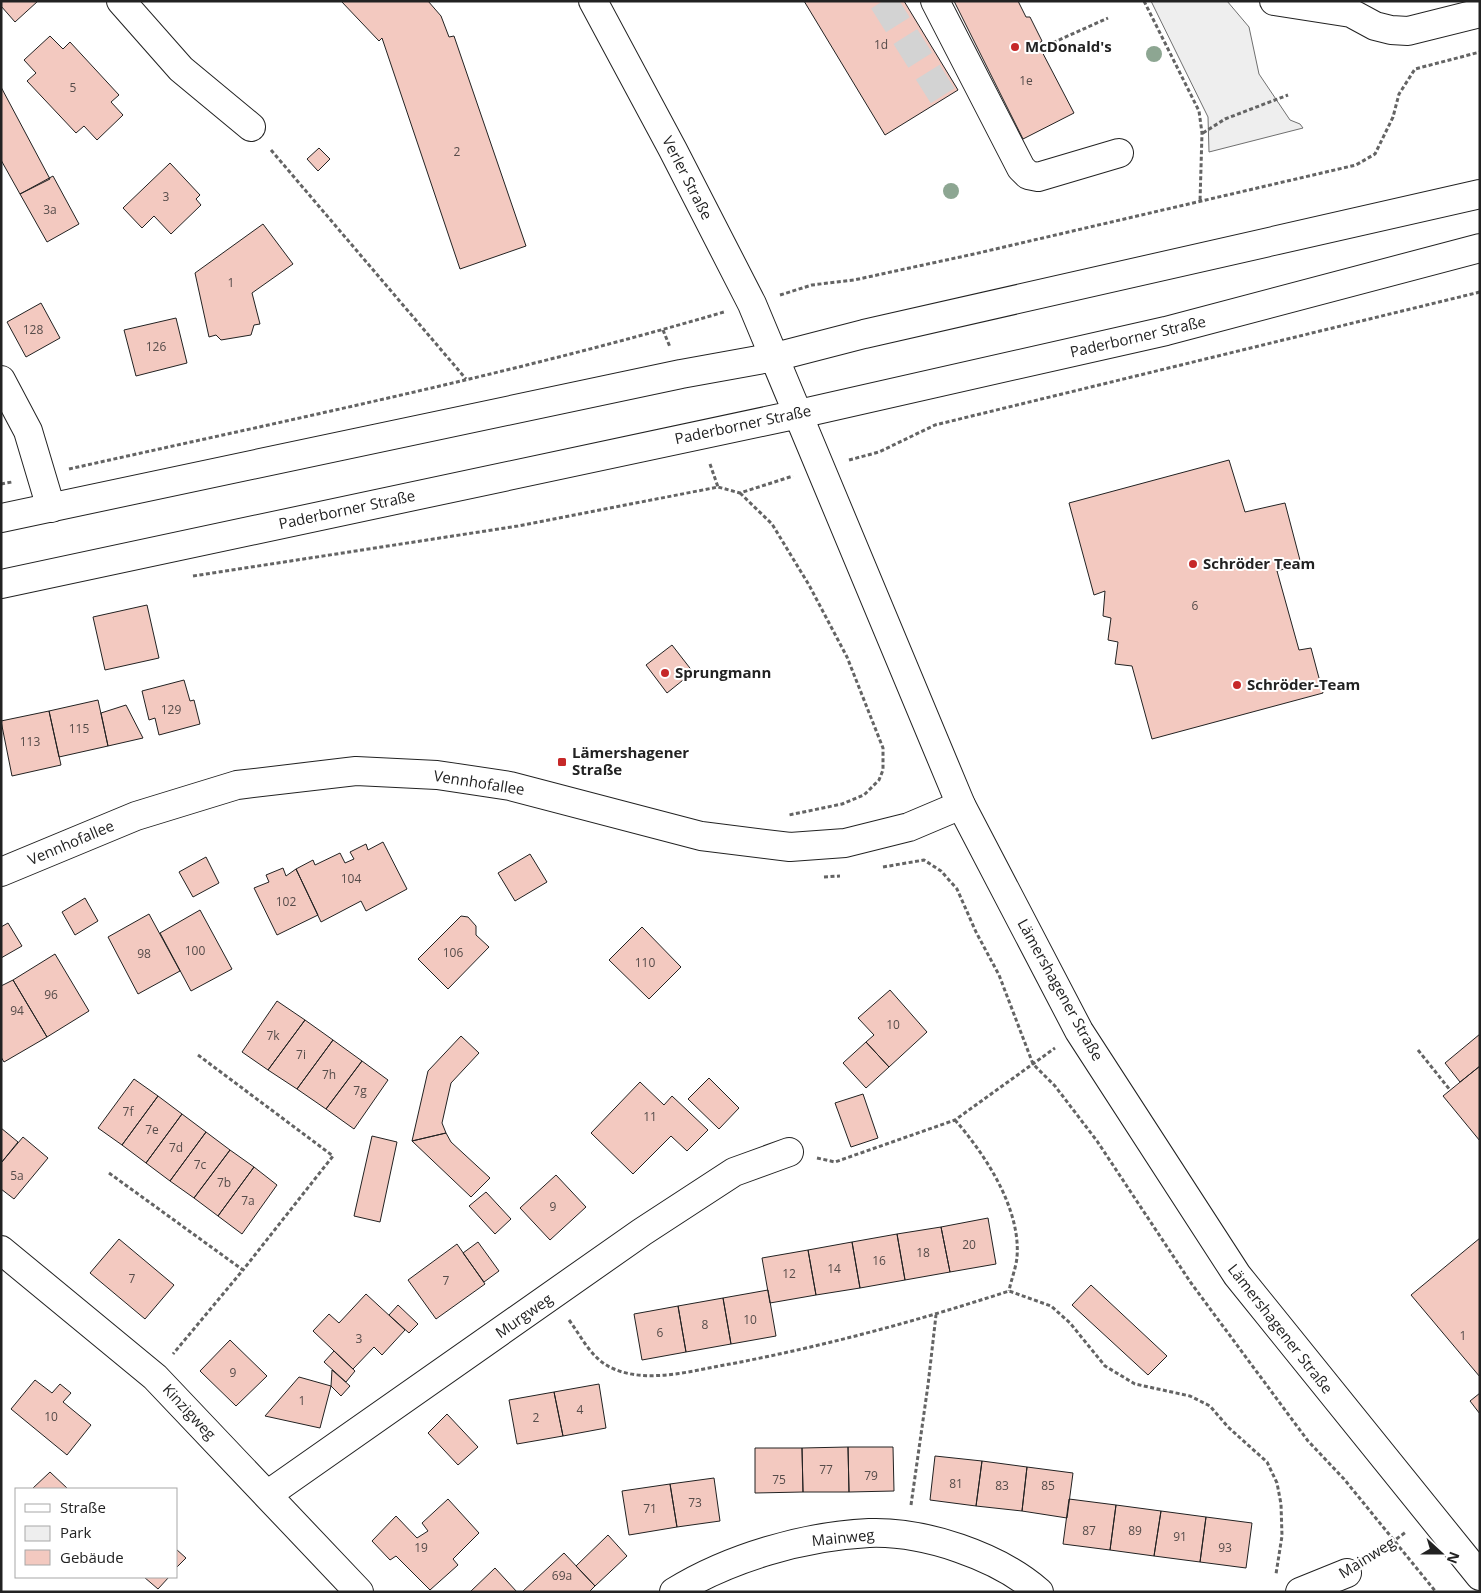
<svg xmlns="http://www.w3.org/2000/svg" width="1481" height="1593" viewBox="0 0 1481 1593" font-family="'Open Sans',sans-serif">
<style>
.green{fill:#eee;stroke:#6f6f6f}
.building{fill:#f3c9c0;stroke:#222}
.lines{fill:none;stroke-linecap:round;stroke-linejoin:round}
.minor-tunnel{stroke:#d3d3d3;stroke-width:28;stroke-dasharray:28 14;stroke-linecap:butt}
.minor-casing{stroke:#222;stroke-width:30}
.major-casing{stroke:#222;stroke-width:30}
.path{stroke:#646464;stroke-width:3;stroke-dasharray:4 2.5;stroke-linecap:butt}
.minor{stroke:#fff;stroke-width:28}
.major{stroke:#fff;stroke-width:28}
.tree{fill:#8da692}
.poi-dot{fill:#c62828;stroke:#fff;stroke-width:2}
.labels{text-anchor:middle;stroke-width:4;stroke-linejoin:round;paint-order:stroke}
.number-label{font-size:12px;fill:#564c4a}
.poi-label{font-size:15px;font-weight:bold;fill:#222;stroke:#fff;text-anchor:start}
.street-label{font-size:15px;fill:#222;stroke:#fff}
</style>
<rect width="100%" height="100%" fill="#fff"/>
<path class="green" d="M1151 1H1227L1249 27 1259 74 1290 120 1300 124 1303 128 1209 152 1208 117Z"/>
<path class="building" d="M1 1H38L15 22 1 6Z
M341 1H428L441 16 449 37 454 36 526 246 460 269 382 38 379 41Z
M804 1H904L958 90 885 135Z
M954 1H1018L1026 17H1030L1042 41 1038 44 1074 113 1023 139Z
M50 36 63 49 70 42 119 95 111 102 123 115 97 140 84 126 76 133 27 81 36 73 24 60Z
M1 87 50 179 20 194 1 160Z
M319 148 330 159 318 171 307 159Z
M170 163 200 195 196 199 201 205 171 234 154 216 142 228 123 208Z
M53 176 79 224 47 242 20 194Z
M263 224 293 264 252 293 260 324 254 325 251 335 221 340 216 335 209 337 195 273Z
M41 303 60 338 26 357 7 322Z
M176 318 187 363 136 376 124 330Z
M1229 460 1245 512 1285 503 1301 564 1277 571 1299 650 1311 648 1323 693 1152 739 1132 666 1115 664 1118 642 1108 640 1111 618 1103 616 1105 591 1094 595 1069 503Z
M147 605 159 658 105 670 93 617Z
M672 645 693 672 667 693 646 665Z
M184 680 190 701 194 700 200 724 159 735 155 718 149 720 142 691Z
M98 700 108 746 59 757 49 711Z
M126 705 143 738 108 746 101 713Z
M49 711 61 765 12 776 1 721Z
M383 842 407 889 366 911 361 901 321 922 296 869 313 860 315 865 340 853 345 863 354 859 350 852 366 844 368 850Z
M530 854 547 882 515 901 498 873Z
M206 857 219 883 193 897 179 872Z
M283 868 286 876 296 869 318 915 277 935 254 888 269 882 266 875Z
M85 898 98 921 75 935 62 912Z
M200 910 232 969 191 991 160 933Z
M149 914 180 971 138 994 108 937Z
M461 916 468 917 476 926V935L489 947 448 989 418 959Z
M8 923 22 946 1 958V927Z
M642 927 681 967 649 999 609 960Z
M55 954 89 1011 47 1037 13 980Z
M13 980 47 1037 4 1062 1 1057V986Z
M890 990 927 1032 889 1067 866 1042 874 1035 858 1018Z
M277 1001 305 1020 268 1070 242 1052Z
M305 1020 333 1040 297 1089 268 1070Z
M1480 1034V1066L1460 1082 1445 1063Z
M461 1036 479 1053 451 1083 442 1123 446 1133 412 1141 428 1071Z
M333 1040 362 1061 326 1109 297 1089Z
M866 1042 889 1067 866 1088 843 1063Z
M362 1061 388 1080 354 1129 326 1109Z
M1480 1066V1141L1443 1096Z
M709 1078 739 1108 719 1129 688 1099Z
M134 1079 158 1096 122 1145 98 1128Z
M640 1082 664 1105 672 1096 708 1130 687 1151 671 1136 633 1174 591 1133Z
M863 1094 878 1138 851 1147 835 1103Z
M158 1096 182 1114 146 1163 122 1145Z
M182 1114 206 1132 170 1181 146 1163Z
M1 1128 18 1142 1 1163Z
M206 1132 230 1150 194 1198 170 1181Z
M446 1133 451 1142 490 1178 471 1197 412 1141Z
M372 1136 397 1142 380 1222 354 1216Z
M23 1137 48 1158 14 1199 1 1189V1163Z
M230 1150 254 1167 218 1216 194 1198Z
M254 1167 277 1185 242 1234 218 1216Z
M556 1175 586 1207 550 1240 520 1208Z
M486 1192 511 1219 495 1234 469 1206Z
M988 1218 996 1264 950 1272 941 1227Z
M941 1227 950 1272 905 1280 897 1234Z
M897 1234 905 1280 860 1288 852 1242Z
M1480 1238V1377L1411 1295Z
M119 1239 174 1285 145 1319 90 1273Z
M478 1242 499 1271 484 1282 463 1253Z
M852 1242 860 1288 816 1295 808 1250Z
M457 1244 485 1284 436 1319 408 1280Z
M808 1250 816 1295 770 1303 762 1258Z
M1091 1285 1167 1356 1148 1375 1072 1305Z
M768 1290 776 1336 731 1344 723 1298Z
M366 1294 405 1330 382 1355 374 1347 353 1369 313 1331 329 1314 339 1323Z
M723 1298 731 1344 686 1352 678 1306Z
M398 1305 418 1324 409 1333 389 1315Z
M678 1306 686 1352 642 1360 634 1314Z
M230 1340 267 1376 236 1406 200 1371Z
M334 1351 355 1371 346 1382 324 1362Z
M332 1370 350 1386 341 1396 331 1386Z
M299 1377 331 1386 320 1428 265 1416Z
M35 1380 52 1393 60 1384 71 1393 63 1402 91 1425 67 1455 11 1409Z
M599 1384 606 1428 563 1436 554 1392Z
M554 1392 563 1436 517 1444 509 1400Z
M1480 1393V1414L1470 1401Z
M447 1414 478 1447 458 1465 428 1433Z
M848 1447H893L894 1491 849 1492Z
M848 1447 849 1492H803L802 1448Z
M755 1448H802L803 1492 755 1493Z
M935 1456 982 1461 976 1506 930 1500Z
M982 1461 1027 1467 1022 1511 976 1506Z
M1027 1467 1073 1473 1067 1518 1022 1511Z
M50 1472 68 1489H32Z
M714 1478 720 1521 677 1527 670 1484Z
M670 1484 677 1527 629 1535 622 1491Z
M448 1499 479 1533 453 1559 458 1565 430 1590 396 1556 390 1560 372 1541 396 1516 417 1538 428 1531 422 1523Z
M1069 1499 1116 1505 1110 1550 1063 1544Z
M1116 1505 1161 1511 1154 1556 1110 1550Z
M1161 1511 1206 1517 1200 1562 1154 1556Z
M1206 1517 1252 1523 1246 1568 1200 1562Z
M608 1535 627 1556 595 1586 576 1566Z
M176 1549 186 1558 176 1568Z
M564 1553 595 1586 589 1592H522Z
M495 1568 517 1592H470Z
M144 1577H169L158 1589Z"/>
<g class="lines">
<path class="minor-tunnel" d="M883 1 944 98"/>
<defs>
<path id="minor" d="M121 1 181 69 251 127
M935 1 1021 168 1028 175 1038 177 1119 153
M1274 1 1351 13 1375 26 1391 30 1408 31 1480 13
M1 380 28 431 51 508
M1 872 136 816 237 785 356 771 437 775 510 786 701 836 790 847 845 843 909 827 961 805
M1 1250 155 1377 359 1592
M267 1495 642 1232 734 1172 789 1152
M674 1592C729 1558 804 1536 869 1533 924 1531 998 1556 1039 1592
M1300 1592 1347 1573"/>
<path id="major" d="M593 1 673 150 752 304 961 805 1079 1031 1237 1275 1480 1576
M1 518 681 374 775 357 864 334 1480 194
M1 584 799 414 1166 331 1480 248"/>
</defs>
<use href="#minor" class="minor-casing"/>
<use href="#major" class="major-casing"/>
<path class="path" d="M1144 1 1199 111 1202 133 1200 202
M1041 48 1108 18
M1203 133 1225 119 1288 95
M271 150 466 379
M780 295 812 285 854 280 974 254 1356 165 1375 154 1393 117 1399 94 1415 69 1480 52
M663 330 670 347
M849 460 879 452 935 425 1480 292
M710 464 718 487
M69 469C288 420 509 375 724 312
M1 484 12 482
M740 493 772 524 809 585 847 657 883 748V770L879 780 864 795 842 804 789 815
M193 576 518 526 718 487 740 493 793 476
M883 867 924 860 941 871 957 889 976 932 999 975 1033 1064 1055 1086 1097 1141 1191 1283 1308 1441 1344 1479 1436 1592
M824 877 840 876
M1418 1050 1450 1090
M198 1055 333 1156 243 1270
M955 1120C985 1154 1021 1209 1017 1257 1016 1268 1011 1280 1009 1291
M817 1158 835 1162 955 1120 1055 1048
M109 1173 243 1270 173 1354
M569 1320C583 1339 592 1360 614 1369 649 1384 695 1370 730 1364 825 1346 917 1321 1009 1291L1051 1306 1070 1323 1105 1366 1135 1384 1190 1396 1210 1406 1228 1427 1267 1462 1277 1483 1281 1504 1282 1536 1276 1574
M911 1505 928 1385 936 1315
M1370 1558 1406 1532"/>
<use href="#minor" class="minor"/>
<use href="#major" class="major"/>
</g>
<g class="tree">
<circle cx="1154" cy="54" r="8"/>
<circle cx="951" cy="191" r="8"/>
</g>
<g class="poi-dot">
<circle cx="1015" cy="47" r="5"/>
<circle cx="1193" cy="564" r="5"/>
<circle cx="665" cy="673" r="5"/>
<circle cx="1237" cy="685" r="5"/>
<rect x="557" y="757" width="10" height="10" rx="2.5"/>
</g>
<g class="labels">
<g class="number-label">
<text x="881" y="49">1d</text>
<text x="1026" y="85">1e</text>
<text x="73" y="92">5</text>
<text x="457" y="156">2</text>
<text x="166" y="201">3</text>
<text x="50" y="214">3a</text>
<text x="231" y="287">1</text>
<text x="33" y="334">128</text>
<text x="156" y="351">126</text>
<text x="1195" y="610">6</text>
<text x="171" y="714">129</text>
<text x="79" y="733">115</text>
<text x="30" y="746">113</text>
<text x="351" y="883">104</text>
<text x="286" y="906">102</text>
<text x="195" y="955">100</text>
<text x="453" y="957">106</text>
<text x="144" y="958">98</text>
<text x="645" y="967">110</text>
<text x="51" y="999">96</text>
<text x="17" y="1015">94</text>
<text x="893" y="1029">10</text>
<text x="273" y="1040">7k</text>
<text x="301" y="1059">7i</text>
<text x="329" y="1079">7h</text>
<text x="360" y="1095">7g</text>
<text x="128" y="1116">7f</text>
<text x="650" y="1121">11</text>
<text x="152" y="1134">7e</text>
<text x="176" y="1152">7d</text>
<text x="200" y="1169">7c</text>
<text x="17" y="1180">5a</text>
<text x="224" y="1187">7b</text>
<text x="248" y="1205">7a</text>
<text x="553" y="1211">9</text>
<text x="969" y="1249">20</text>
<text x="923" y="1257">18</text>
<text x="879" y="1265">16</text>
<text x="834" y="1273">14</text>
<text x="789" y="1278">12</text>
<text x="132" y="1283">7</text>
<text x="446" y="1285">7</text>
<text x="750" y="1324">10</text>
<text x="705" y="1329">8</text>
<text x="660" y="1337">6</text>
<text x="1463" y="1340">1</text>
<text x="359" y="1343">3</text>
<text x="233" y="1377">9</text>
<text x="302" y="1405">1</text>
<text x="580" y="1414">4</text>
<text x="51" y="1421">10</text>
<text x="536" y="1422">2</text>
<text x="826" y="1474">77</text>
<text x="871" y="1480">79</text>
<text x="779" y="1484">75</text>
<text x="956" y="1488">81</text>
<text x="1002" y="1490">83</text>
<text x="1048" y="1490">85</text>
<text x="695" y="1507">73</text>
<text x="650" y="1513">71</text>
<text x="1089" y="1535">87</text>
<text x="1135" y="1535">89</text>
<text x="1180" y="1541">91</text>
<text x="421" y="1552">19</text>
<text x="1225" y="1552">93</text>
<text x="562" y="1580">69a</text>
</g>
<g class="poi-label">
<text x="1025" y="52">McDonald's</text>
<text x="1203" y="569">Schröder Team</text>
<text x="675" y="678">Sprungmann</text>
<text x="1247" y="690">Schröder-Team</text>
<text x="572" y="758">Lämershagener<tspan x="572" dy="17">Straße</tspan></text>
</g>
<g class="street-label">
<text transform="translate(687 178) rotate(63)" y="5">Verler Straße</text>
<text transform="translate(1138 337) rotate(-13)" y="5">Paderborner Straße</text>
<text transform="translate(743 425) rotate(-12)" y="5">Paderborner Straße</text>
<text transform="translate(347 510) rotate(-12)" y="5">Paderborner Straße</text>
<text transform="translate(479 783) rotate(9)" y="5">Vennhofallee</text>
<text transform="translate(71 843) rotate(-23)" y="5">Vennhofallee</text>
<text transform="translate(1060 990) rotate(61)" y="5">Lämershagener Straße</text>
<text transform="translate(524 1316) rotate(-35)" y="5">Murgweg</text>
<text transform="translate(1280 1329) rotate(52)" y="5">Lämershagener Straße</text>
<text transform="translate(189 1412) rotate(47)" y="5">Kinzigweg</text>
<text transform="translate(843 1538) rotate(-6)" y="5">Mainweg</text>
<text transform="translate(1367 1558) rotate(-32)" y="5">Mainweg</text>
</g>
</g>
<rect width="1481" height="1593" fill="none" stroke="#222222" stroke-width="5"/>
<rect x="15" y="1488" width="162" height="90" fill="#ffffff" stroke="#a7a7a7"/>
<rect x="25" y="1504" width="25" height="8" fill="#ffffff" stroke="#a7a7a7"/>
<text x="60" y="1513" font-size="15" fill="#222222">Straße</text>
<rect x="25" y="1526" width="25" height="15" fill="#eeeeee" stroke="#a7a7a7"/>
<text x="60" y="1538" font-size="15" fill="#222222">Park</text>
<rect x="25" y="1550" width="25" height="15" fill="#f3c9c0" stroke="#a7a7a7"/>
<text x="60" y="1563" font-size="15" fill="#222222">Gebäude</text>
<g transform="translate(1441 1553) rotate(111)" stroke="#ffffff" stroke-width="4" paint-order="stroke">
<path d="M0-4L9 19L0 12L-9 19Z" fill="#222222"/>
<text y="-8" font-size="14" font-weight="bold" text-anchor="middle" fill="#222222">N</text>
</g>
</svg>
